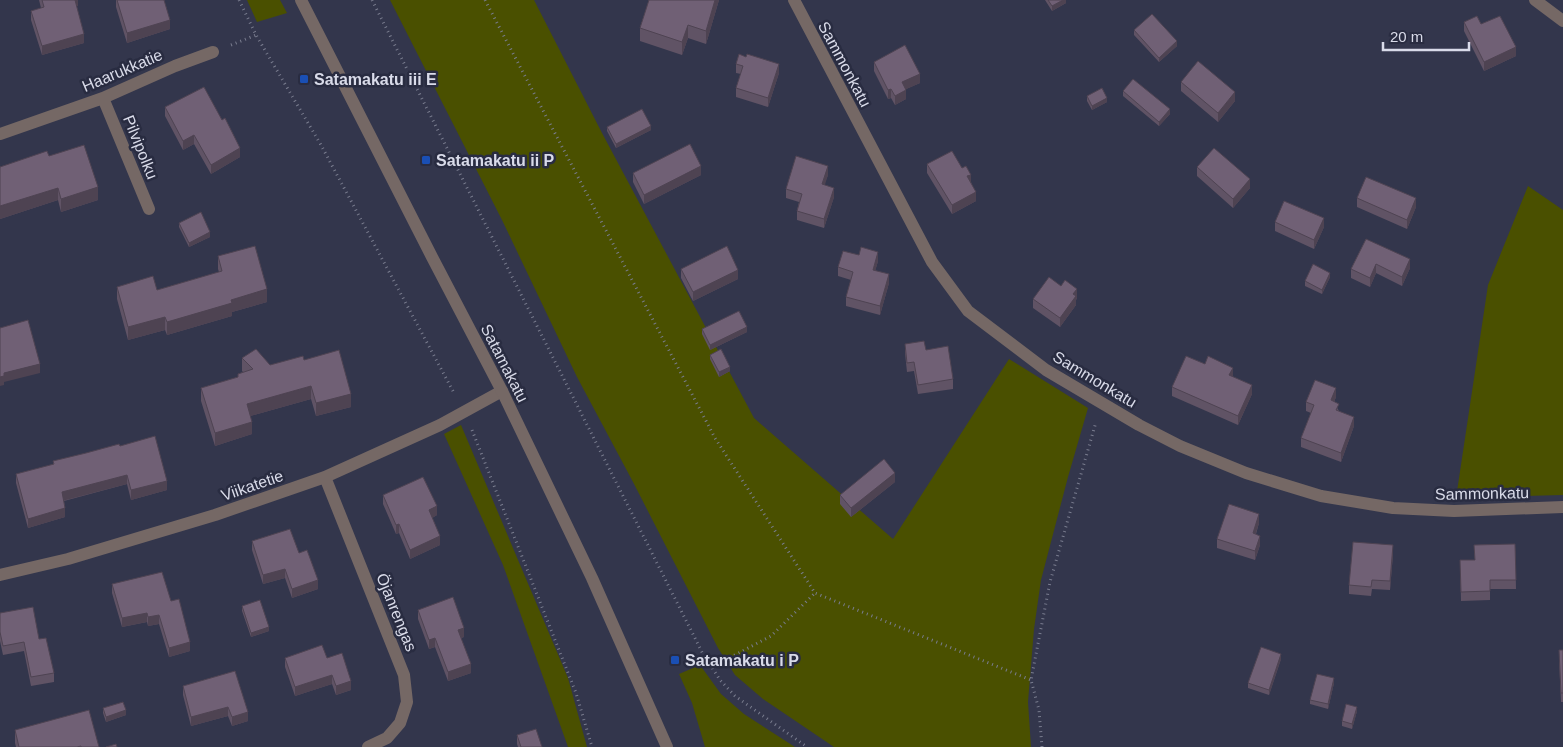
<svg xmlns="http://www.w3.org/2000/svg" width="1563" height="747" viewBox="0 0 1563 747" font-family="Helvetica,sans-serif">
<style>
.green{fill:#4a5000}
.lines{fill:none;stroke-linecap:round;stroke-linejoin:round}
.path{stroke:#7a7d8f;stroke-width:3;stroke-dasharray:1 4;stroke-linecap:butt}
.minor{stroke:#756865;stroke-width:12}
.tertiary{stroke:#756865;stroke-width:12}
.wall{fill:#605365}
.shaded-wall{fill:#4e4352}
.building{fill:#706075;stroke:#4e4352}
.transit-dot{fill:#1a4fb4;stroke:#292c41;stroke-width:2}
.labels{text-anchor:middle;stroke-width:5;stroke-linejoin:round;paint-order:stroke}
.street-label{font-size:16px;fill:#d9dbe9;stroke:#292c41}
.poi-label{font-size:16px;font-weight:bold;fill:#d9dbe9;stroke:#292c41;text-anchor:start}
</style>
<rect width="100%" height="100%" fill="#33364c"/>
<path class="green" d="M247 0H280L287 13 257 22Z
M390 0H534L602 133 754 418 893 539 1009 359 1088 408 1068 477 1041 580 1034 629 1028 702 1031 747H834L763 699 735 675 718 648 633 482 577 377 502 220Z
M1528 186 1563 210V495L1456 498 1488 285Z
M461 425 568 678 587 747H568L503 565 444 434Z
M700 665 721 694 744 714 795 747H705L692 703 679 674Z"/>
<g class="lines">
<path class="path" d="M239 0 256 35 321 145 454 393
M372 0 702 652 720 680 735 696 807 747
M485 0 715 438 815 593 1031 680
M231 45 256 35
M472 430 576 693 592 747
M712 667 771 636 815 593
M1042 747 1039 710 1031 680 1050 582 1096 422"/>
<path class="minor" d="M794 0 932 262 968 311 1046 370 1139 425 1180 446 1246 473 1321 496 1393 508 1454 511 1563 507
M1535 0 1563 21
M103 98 149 209
M0 134 103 98 175 66 213 52
M325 477 404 675 407 702 400 723 387 738 368 747
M0 575 68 559 215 515 325 477 440 425 502 391"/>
<path class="tertiary" d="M301 0 432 257 502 391 592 578 667 747"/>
</g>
<path class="wall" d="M39 0H78V6H76L84 43 42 55 31 20V11L41 8Z
M116 0H164L170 29 127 43 116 7Z
M649 0H719L706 44 688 38 682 55 640 41V28Z
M1045 0H1066V3L1052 11Z
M1464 22 1481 24 1516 56 1484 71 1464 31Z
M1134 30 1177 46 1159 62 1134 35Z
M746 57 779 73 768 107 736 97V88L741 74 736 73V64Z
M874 62 920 83 906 89V99L895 105 891 98 888 99 874 71Z
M1181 82 1235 101 1218 122 1181 91Z
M1123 91 1170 114 1159 126 1123 96Z
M1087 96 1107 102 1092 110 1087 101Z
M165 107 240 157 211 174 194 144 183 150 165 116Z
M607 127 651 130 616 148 607 131Z
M49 156 98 200 61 212 58 200 0 219V167Z
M927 164 962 168 971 182 976 201 952 214 927 173Z
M1197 167 1250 188 1233 208 1197 176Z
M633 173 701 175 644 204 633 182Z
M828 175 824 185 834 197 824 228 797 220V211L799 202 786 198V189Z
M1357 198 1416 207 1407 229 1357 207Z
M1275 222 1324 227 1314 249 1275 231Z
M179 223 210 237 189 247 179 227Z
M1366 239 1410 268 1402 286 1376 273 1370 287 1351 278V269Z
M218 256 267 302 232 312V316L167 335 165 330 128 340 117 299V287L157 290 219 272 218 269Z
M878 261 875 271 889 283 880 315 846 306V297L851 280 838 276V267Z
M681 269 738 279 693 301 681 278Z
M1330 277 1322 294 1305 286V281Z
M1077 298 1076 300V305L1060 327 1033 308V299Z
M702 329 747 332 710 350 702 334Z
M905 344 926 350 953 379V389L918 394 914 371 907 372 905 353Z
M710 355 730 371 719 377 710 359Z
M242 358 270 365 304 360 351 407 316 416 311 399 250 416 252 434 215 446 201 401V388L238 377V374L243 372 242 371Z
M1233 377 1252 394 1238 425 1172 396V387Z
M1336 397 1334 402 1339 411 1354 426 1341 462 1301 447V438L1311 413 1306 411V402Z
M120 446 167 490 131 500 127 484 64 501 65 517 28 528 16 483V474L53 465V461Z
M895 482 851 517 840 504V495Z
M383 495 437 515 432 518 440 545 410 559 399 533 396 534 383 504Z
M1259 523 1256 534 1260 545 1255 560 1217 548V539Z
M252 541 299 553 318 589 292 598 285 578 263 584 252 550Z
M1515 544 1516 589H1490V600L1461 601 1460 560H1475L1474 545Z
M1393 554 1390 590 1372 589 1371 596 1349 594V585Z
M112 584 171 601 190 651 169 657 159 624 148 626 147 622 122 627 112 593Z
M242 606 269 631 251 637 242 611Z
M418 610 464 637 461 638 471 673 448 681 435 647 429 649 418 619Z
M0 613 39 639 54 673V682L31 686 24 651 3 655 0 641Z
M1563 650V702H1561L1559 659Z
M285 658H327L351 690 336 695 332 684 295 696 285 667Z
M1281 659 1269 695 1248 688V683Z
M235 671 248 721 232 726 228 716 191 726 183 695V686Z
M1334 683 1328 709 1310 704V700Z
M103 708 126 715 106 722 103 713Z
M1357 711 1352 729 1342 726V721Z
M15 730 99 747H16L15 743Z
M517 735 542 747H518L517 744Z"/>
<path class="shaded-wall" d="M74 0H78V6L74 7Z
M715 0H719L706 44V31Z
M1063 0H1066V3L1052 11V6Z
M170 20V29L127 43V33Z
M688 25V38L682 55V42Z
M84 34V43L42 55V46Z
M1177 41V46L1159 62V58Z
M1516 47V56L1484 71V62Z
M779 64V73L768 107V98Z
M920 74V83L902 91V82Z
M891 89V98L888 99V90Z
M906 90V99L895 105V96Z
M1235 92V101L1218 122V113Z
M1107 98V102L1092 110V106Z
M1170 109V114L1159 126V122Z
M651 126V130L616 148V144Z
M194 135V144L183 150V141Z
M240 148V157L211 174V165Z
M701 166V175L644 204V195Z
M828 166V175L822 194V184Z
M971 175V184L967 176Z
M1250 179V188L1233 208V199Z
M98 187V200L61 212V199Z
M58 188V200L0 219V206Z
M834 188V197L824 228V219Z
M976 192V201L952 214V205Z
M1416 198V207L1407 229V220Z
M1324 218V227L1314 249V240Z
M210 232V237L189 247V243Z
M878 252V261L873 279V270Z
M1410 259V268L1402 286V277Z
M1376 264V273L1370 287V278Z
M738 270V279L693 301V292Z
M1330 273V277L1322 294V290Z
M889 274V283L880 315V306Z
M267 289V302L232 312V316L167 335V322L231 300Z
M1077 289V298L1076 300V305L1060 327V318L1073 294Z
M165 317V330L128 340V327Z
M747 327V332L710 350V345Z
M40 364V373L4 382V385L0 386V377L4 373Z
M730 367V371L719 377V372Z
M1233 368V377L1229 375Z
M1252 385V394L1238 425V416Z
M311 386V399L247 417V404Z
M1336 388V397L1331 409V400Z
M351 394V407L316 416V403Z
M1354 417V426L1341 462V453Z
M252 422V434L215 446V433Z
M895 473V482L851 517V508Z
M127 475V484L62 501V492Z
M167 481V490L131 500V490Z
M437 506V515L429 520V510Z
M65 508V517L28 528V519Z
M1259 514V523L1253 542V533Z
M399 524V533L396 534V525Z
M440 536V545L410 559V550Z
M1260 536V545L1255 560V551Z
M1393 545V554L1390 590V581Z
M285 569V578L263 584V575Z
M318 580V589L292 598V589Z
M147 613V622L122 627V618Z
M159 615V624L148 626V617Z
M269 627V631L251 637V633Z
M464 628V637L458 639V630Z
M435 638V647L429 649V640Z
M190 642V651L169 657V648Z
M1281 654V659L1269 695V690Z
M471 664V673L448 681V672Z
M332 675V684L295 696V687Z
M1334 678V683L1328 709V704Z
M351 681V690L336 695V686Z
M228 707V716L191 726V717Z
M1357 707V711L1352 729V724Z
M126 710V715L106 722V717Z
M248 712V721L232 726V717Z"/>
<path class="building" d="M42 0H75L84 34 42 46 31 11 44 7Z
M117 0H164L170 20 127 33Z
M649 0H715L706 31 688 25 682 42 640 28Z
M1048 0H1063L1052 6Z
M1152 14 1177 41 1159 58 1134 30Z
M1477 16 1481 24 1500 16 1516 47 1484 62 1464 22Z
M905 45 920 74 902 82 906 90 895 96 891 89 888 90 874 62Z
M739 54 746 57 747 54 779 64 768 98 736 88 743 66 736 64Z
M1198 61 1235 92 1218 113 1181 82Z
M1133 79 1170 109 1159 122 1123 91Z
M204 87 222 120 225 118 240 148 211 165 194 135 183 141 165 107Z
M1102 88 1107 98 1092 106 1087 96Z
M642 109 651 126 616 144 607 127Z
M690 144 701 166 644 195 633 173Z
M84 145 98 187 61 199 58 188 0 206V167L47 151 49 156Z
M1214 148 1250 179 1233 199 1197 167Z
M952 151 962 168 966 166 971 175 967 176 976 192 952 205 927 164Z
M796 156 828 166 822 184 834 188 824 219 797 211 802 194 786 189Z
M1366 177 1416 198 1407 220 1357 198Z
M1284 201 1324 218 1314 240 1275 222Z
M201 212 210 232 189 243 179 223Z
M1366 239 1410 259 1402 277 1376 264 1370 278 1351 269Z
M255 246 267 289 231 300 232 303 167 322 165 317 128 327 117 287 153 276 157 290 222 271 218 256Z
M727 246 738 270 693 292 681 269Z
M861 247 878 252 873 270 889 274 880 306 846 297 853 272 838 267 843 251 859 255Z
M1313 264 1330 273 1322 290 1305 281Z
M1049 277 1061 286 1065 280 1077 289 1073 294 1076 296 1060 318 1033 299Z
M739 311 747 327 710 345 702 329Z
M28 320 40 364 4 373V376L0 377V328Z
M924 341 926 350 948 346 953 379 918 385 914 362 907 363 905 344Z
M256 349 270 365 303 356 304 360 339 350 351 394 316 403 311 386 247 404 252 422 215 433 201 388 238 377V374L253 369 242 358Z
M721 349 730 367 719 372 710 355Z
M1186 356 1205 364 1208 356 1233 368 1229 375 1252 385 1238 416 1172 387Z
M1315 380 1336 388 1331 400 1339 404 1336 410 1354 417 1341 453 1301 438 1314 405 1306 402Z
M155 436 167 481 131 490 127 475 62 492 65 508 28 519 16 474 54 464 53 461 86 453 119 444 120 446Z
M884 459 895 473 851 508 840 495Z
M423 477 437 506 429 510 440 536 410 550 399 524 396 525 383 495Z
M1229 504 1259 514 1253 533 1260 536 1255 551 1217 539Z
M290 529 299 553 307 550 318 580 292 589 285 569 263 575 252 541Z
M1353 542 1393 545 1390 581 1372 580 1371 587 1349 585Z
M1515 544 1516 580H1490V591L1461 592 1460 560H1475L1474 545Z
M162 572 171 601 179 599 190 642 169 648 159 615 148 617 147 613 122 618 112 584Z
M453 597 464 628 458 630 471 664 448 672 435 638 429 640 418 610Z
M260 600 269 627 251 633 242 606Z
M33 607 39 639 46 638 54 673 31 677 24 642 3 646 0 632V613Z
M322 645 327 658 342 653 351 681 336 686 332 675 295 687 285 658Z
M1261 647 1281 654 1269 690 1248 683Z
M1559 650H1563V693H1561Z
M235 671 248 712 232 717 228 707 191 717 183 686Z
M1317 674 1334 678 1328 704 1310 700Z
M123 702 126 710 106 717 103 708Z
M1346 704 1357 707 1352 724 1342 721Z
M89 710 99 747H81V746L77 747H19L15 730Z
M536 729 542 747H521L517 735Z
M116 744 117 747H106Z"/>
<g class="transit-dot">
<rect x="299" y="74" width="10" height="10" rx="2.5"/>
<rect x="421" y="155" width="10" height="10" rx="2.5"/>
<rect x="670" y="655" width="10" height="10" rx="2.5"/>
</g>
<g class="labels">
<g class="street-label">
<text transform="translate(845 64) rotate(62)" y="6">Sammonkatu</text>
<text transform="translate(122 70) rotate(-23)" y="6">Haarukkatie</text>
<text transform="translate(141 147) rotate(68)" y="6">Pilvipolku</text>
<text transform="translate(505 363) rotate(63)" y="6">Satamakatu</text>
<text transform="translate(1095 379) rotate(31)" y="6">Sammonkatu</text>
<text transform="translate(252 485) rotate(-19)" y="6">Viikatetie</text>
<text transform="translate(1482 493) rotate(-1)" y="6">Sammonkatu</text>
<text transform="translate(397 612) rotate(68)" y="6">Öjanrengas</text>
</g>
<g class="poi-label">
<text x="314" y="85">Satamakatu iii E</text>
<text x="436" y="166">Satamakatu ii P</text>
<text x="685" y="666">Satamakatu i P</text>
</g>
</g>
<path d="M1383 42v8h86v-8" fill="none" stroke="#d9dbe9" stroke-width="2.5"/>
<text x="1390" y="42" font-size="15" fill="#d9dbe9" stroke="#292c41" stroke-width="4" paint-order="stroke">20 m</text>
</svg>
